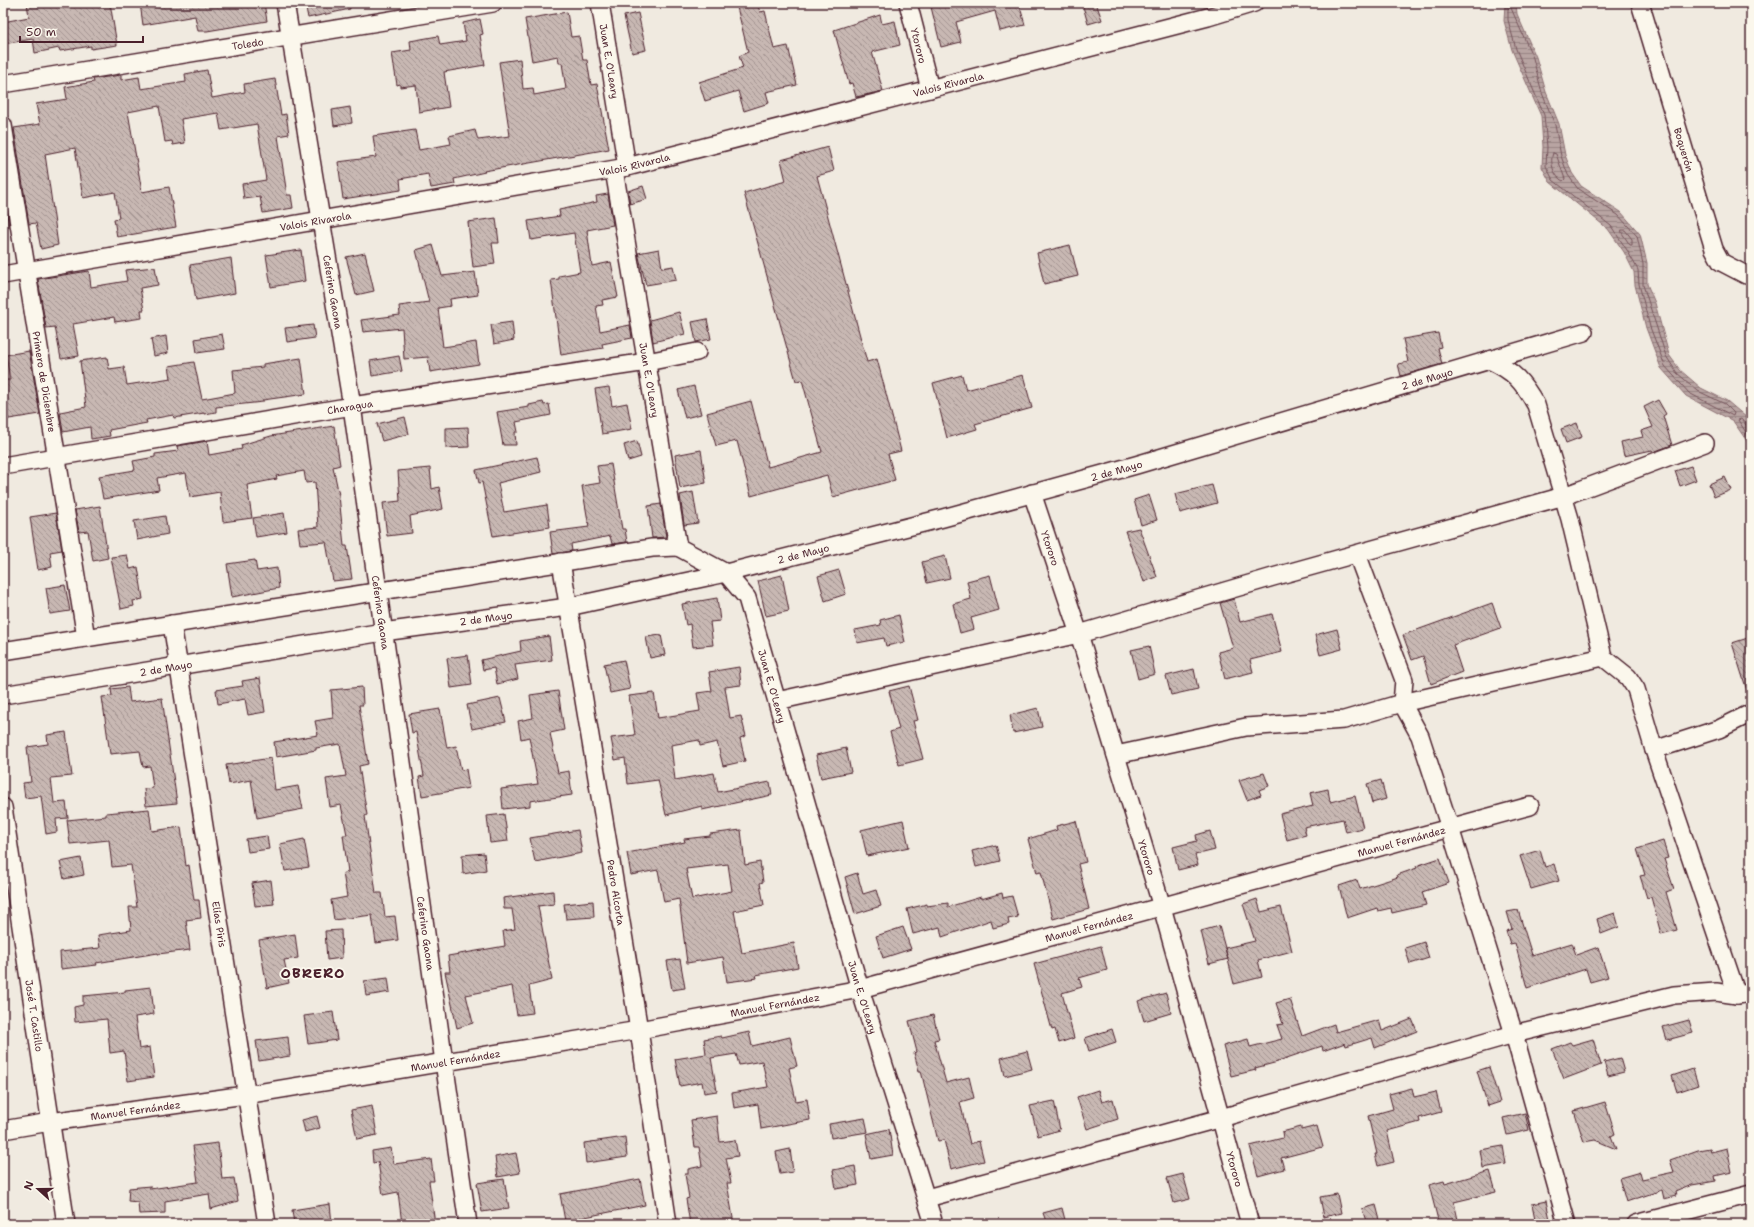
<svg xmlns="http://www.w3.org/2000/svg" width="1754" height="1227" viewBox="0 0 1754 1227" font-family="'Shantell Sans',sans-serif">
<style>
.water{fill:url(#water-rules);stroke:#8c6f72}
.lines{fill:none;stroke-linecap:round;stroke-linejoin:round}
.shore{stroke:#76545b;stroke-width:1}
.building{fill:url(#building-back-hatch);stroke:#4a1f2b;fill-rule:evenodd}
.street-casing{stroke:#4a1f2b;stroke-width:20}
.street{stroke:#fbf7ec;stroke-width:17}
.labels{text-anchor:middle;stroke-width:3.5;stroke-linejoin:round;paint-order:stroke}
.street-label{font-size:10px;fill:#4a1f2b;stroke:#fbf7ec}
.district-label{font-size:14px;font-weight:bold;letter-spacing:1px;fill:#4a1f2b;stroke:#fbf7ec}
</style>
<defs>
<pattern id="water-rules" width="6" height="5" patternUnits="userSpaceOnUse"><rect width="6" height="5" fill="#b8a4a2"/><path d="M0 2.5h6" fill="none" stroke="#988584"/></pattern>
<pattern id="building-back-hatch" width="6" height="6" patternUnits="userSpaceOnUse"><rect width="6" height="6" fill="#c8b8b3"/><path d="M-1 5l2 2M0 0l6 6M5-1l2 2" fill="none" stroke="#a49592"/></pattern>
</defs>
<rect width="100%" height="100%" fill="#f0eae0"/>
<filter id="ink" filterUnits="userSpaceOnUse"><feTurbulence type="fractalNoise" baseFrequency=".025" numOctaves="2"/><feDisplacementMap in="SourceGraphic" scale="8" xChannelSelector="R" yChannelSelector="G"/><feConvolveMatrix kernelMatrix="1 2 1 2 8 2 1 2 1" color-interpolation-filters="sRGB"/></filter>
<g filter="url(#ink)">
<path class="water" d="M1505 3H1516L1517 14 1536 57 1546 92 1559 124 1565 155 1572 173 1581 186 1621 212 1640 234 1647 263V284L1655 303 1669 355 1680 370 1701 388 1727 401 1747 418 1751 426V447L1733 421 1686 396 1661 368 1646 328 1635 285 1634 272 1624 252 1608 229 1550 182 1542 167 1543 147 1541 116 1512 50 1504 21Z"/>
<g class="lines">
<path class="shore" d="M1511 8 1533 58 1542 93 1555 125 1561 156 1568 175 1578 189 1618 215 1637 236 1643 264V285L1666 356 1677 373 1698 391 1725 404 1734 413 1733 416 1689 393 1665 366 1650 327 1639 284 1638 270 1627 250 1611 226 1553 180 1546 166 1547 147 1544 115 1516 49 1508 20V9Z
M1553 153 1556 154 1565 179 1563 181C1554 177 1549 162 1553 153Z
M1622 230H1625L1632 239V245H1630L1622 233Z
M1751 427 1747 426 1741 419 1738 420 1751 440"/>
</g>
<path class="building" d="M27 3H110L117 45 91 49V46L60 51 59 48 35 53 33 39 3 44V22L29 17Z
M140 3H264L267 21 207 31H198L195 16 143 25Z
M305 3H349L350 9 308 18Z
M736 3H757L760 12 765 11 774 49 788 46 797 85 766 92 769 103 744 111 738 91 705 101 699 82 743 68 739 56 748 52Z
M930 3H1019L1025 25 1000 31 995 11 956 22 961 42 941 47Z
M1082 3H1096L1102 20 1088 24Z
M567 12 571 37 579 36 583 60H587L591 85 597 84 609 149 484 171 485 172 454 179 455 184 431 188 428 174 400 179 401 190 343 199 338 162 376 157 373 136 415 130 419 150 451 144 449 136 475 130 478 140 510 136 499 62 520 59 523 89 533 88 534 95 566 89 562 63H559L558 56 532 61 525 19Z
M638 13 646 50 632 53 624 16Z
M880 15 882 24 895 21 900 45 872 52 883 91 856 97 852 83 849 84 834 30Z
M480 19 483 34 480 35 485 65 444 72 449 107 419 112 416 85 400 87V84L397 85 392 53 411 50 410 41 438 36 440 45 466 41 463 23Z
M207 70 212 98 245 92 244 84 275 79 281 115 286 114 289 134 278 136 287 195H291L293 208 263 213 260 197 244 199 242 184 266 180 257 124 221 130 218 113 181 119 185 143 173 145 172 141 165 142 159 106 128 112 142 192 169 187 176 227 117 237 114 219 119 218 115 192 83 198 75 148 45 154 58 245 41 249 36 223 29 224 14 128 40 124 36 104 67 99 65 87 94 82 93 79 121 75V80L139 77 141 89 186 82 185 74Z
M350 107 352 123 334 126 332 110Z
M828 147 834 171 817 176 867 362 877 359 901 451 888 454 895 480 833 497 827 475 751 496 737 441 716 446 707 413 751 401 768 467 822 452 802 380 796 381 744 193 786 181 781 160Z
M643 186 647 199 630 204 628 191Z
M3 188 9 227 3 228Z
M608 194 613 225 587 230 592 266 611 262 618 297 602 300 603 305 596 306 600 331 630 325 632 338 602 344 603 348 561 355 551 280 559 279V276L580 272 574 233 531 240 528 221 560 216 559 210 597 202 596 196Z
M496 218 499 243H492L495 264 473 267 468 222Z
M433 245 442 276 475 272 478 295 450 299 451 306 438 308 443 347 476 342 479 364 430 372 428 357 404 359 402 328 363 332 361 320 400 315 399 306 429 302 416 250Z
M1070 245 1078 276 1044 284 1037 253Z
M659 249 662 268 673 266 676 280 646 285 638 253Z
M301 250 305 281 271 287 266 255Z
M365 253 374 291 356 295 346 257Z
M231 258 235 293 196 300 190 265Z
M155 267 158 285 140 288 144 310H141L142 318 115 322 114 317 73 324 79 356 61 359 55 327 46 328 38 279 89 271 91 287 127 281 125 270Z
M679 312 685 334 653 342 650 320Z
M707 319 711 339 696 342 692 322Z
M512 322 514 340 494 344 491 325Z
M313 325 315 338 287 342 285 328Z
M1438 333 1441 347 1438 348 1442 364 1401 376 1398 364 1408 362 1403 339Z
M222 334 225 349 197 353 195 339Z
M166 336 168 353 154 356 151 339Z
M29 351 40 414 3 420V380H10L6 355Z
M399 356 402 371 372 376 370 361Z
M107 357 109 369 124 367 127 385 171 378 169 366 194 362 202 399 235 393 233 370 263 367V364L301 358 306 394 263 400V402L216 407V412L204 414V413L174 418 173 415 146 420 147 423 109 430 110 436 91 439 90 427 63 432 60 412 86 407 80 361Z
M962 375 966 390 1023 375 1032 408 975 424 977 429 947 438 933 383Z
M694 386 701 414 685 418 678 390Z
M609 387 612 406 627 403 632 429 602 434 595 389Z
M1658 400 1666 414 1663 416 1672 445 1653 452 1652 450 1624 456 1621 442 1643 437 1641 431 1653 427 1644 407Z
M543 402 544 405 549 404 551 415 516 422 518 432H515L516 445H503L497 412 529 407V405Z
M405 417 409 434 382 441 377 424Z
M1577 423 1582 437 1566 443 1561 429Z
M334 426 340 465 333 467 339 495 344 546H347L352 579 333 581 326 542 300 544 298 529 318 527 315 482 306 483 304 471 276 476 277 479 247 485 252 518 223 522 220 492 190 497 186 473 157 478 159 490 103 499 99 476 135 470 133 461 155 457V454L178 451 177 446 207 441 209 455 242 449 241 445 271 436Z
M468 427 469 447 446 448V428Z
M637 441 641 457 628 461 624 445Z
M701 450 706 483 680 488 675 455Z
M537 457 541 472 498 483 504 512 547 505 550 527 493 536 482 482 479 483 476 470Z
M611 464 622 529H625L627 542 612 544 610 536 571 544 572 551 553 554 550 532 589 527 582 486 600 483 597 466Z
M1691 466 1696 480 1680 486 1675 471Z
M430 468 432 489 439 487 443 509 410 516 412 533 387 536 383 503 400 501 398 471Z
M1725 477 1731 490 1714 497 1709 484Z
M1212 485 1217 503 1180 513 1175 494Z
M693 492 698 523 684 525 680 495Z
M1149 495 1157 520 1141 525 1134 500Z
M661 504 666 537 652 538 648 506Z
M100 506 108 558 93 561 88 531 79 532 75 510Z
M56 513 62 550 50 552 52 567 38 570 30 517Z
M284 513 287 532 256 537 253 518Z
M165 516 168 534 137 540 134 521Z
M1139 528 1157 577 1144 582 1125 531Z
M127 555 130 569 138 567 143 599 133 601 134 606 121 609 111 557Z
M945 556 950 578 927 583 922 562Z
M255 560 257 571 277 568 279 588 232 597 227 564Z
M839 570 846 594 825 601 818 576Z
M782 575 789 611 766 616 758 581Z
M990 575 999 610 971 618 974 629 960 633 953 604 971 599 967 581Z
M65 585 70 611 50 614 46 588Z
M717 598 720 621 710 622 713 645 693 647 690 624 686 625 682 604Z
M1234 599 1240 622 1272 614 1282 652 1250 660 1253 672 1225 679 1218 652 1233 648 1220 603Z
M1492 603 1501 628 1453 645 1462 672 1431 684 1423 656 1412 660 1403 635Z
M899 615 905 642 886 646 884 638 857 643 855 630 881 625 880 620Z
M1337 629 1342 649 1320 655 1315 635Z
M661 635 665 655 650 658 646 637Z
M549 636 552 660 515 665 518 679 497 684 494 668 483 670 481 660 521 651 520 641Z
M1751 637V694H1748L1732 643Z
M1149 646 1155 674 1138 679 1131 650Z
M468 655 472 685 451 688 447 658Z
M624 660 630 689 610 693 604 664Z
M739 667 741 685 725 687 730 718 741 716 746 736 740 738 745 761 723 766 717 742 700 746 699 740 671 745 675 780 714 773 718 792 770 782 772 795 702 810V806L666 815 658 780 628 784 625 758 615 760 611 738 635 735 629 696 654 693 658 718 700 711 697 693 712 691 709 672Z
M1194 669 1198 689 1171 695 1166 676Z
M260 678 265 712 248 715 245 699 218 704 216 690 243 686 242 681Z
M909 686 918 720 913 721 923 759 899 765 890 732 899 729 889 691Z
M128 687 130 702 162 698 177 803 146 806 144 789 153 788 150 766 143 767 140 751 110 754 102 697 112 696 111 689Z
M362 687 363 705H359L368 764 359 766 367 815 365 816 376 893H382L385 917 395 916 398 940 376 943 372 915 334 920 331 900 347 897 343 873 348 872 343 835H347L341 805 330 807 326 779 346 776 340 744 316 748V750L276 757 274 742 318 735 315 721 333 718 331 690Z
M558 691 564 730 550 733 558 773 569 771 572 795 530 801V806L503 809 501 789 538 784 529 737 521 739 518 721 533 718 530 695Z
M500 698 506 722 472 729 467 705Z
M1038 708 1042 727 1013 733 1010 715Z
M440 709 447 748 456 746 461 770 466 769 469 788 422 796 419 777 424 776 416 732 412 733 409 714Z
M66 732 72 776 51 778 54 803 66 802 68 818 56 819 57 832 46 834 41 796 25 798 23 783 31 782 27 747 48 744 47 735Z
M846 748 851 772 821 778 816 755Z
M271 758 275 790 298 786 303 809 257 818 251 780 229 784 226 765Z
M1264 773 1269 786 1259 790 1261 795 1247 800 1239 780Z
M1381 780 1386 799 1372 803 1367 784Z
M1328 789 1330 802 1355 796 1363 828 1346 832 1343 819 1304 827 1306 835 1287 840 1280 814 1313 806 1310 793Z
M149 809 152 831 181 827 186 866 189 865 194 900H199L201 918 186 920 190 950 158 954V953L96 963 97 965 61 969 60 952 100 948 98 935 131 930 129 907H137L131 865 112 867 109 840 70 844 67 820 106 816V813Z
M504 814 508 841 490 843 487 816Z
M903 820 909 847 867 856 861 830Z
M1076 821 1086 862 1078 864 1089 909 1053 919 1041 872 1037 873 1028 839 1057 830 1056 826Z
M578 830 582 853 535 862 530 838Z
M741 830 745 865 760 862 763 882 760 883 764 905 734 911 742 953 794 943 798 967 756 975 757 978 727 982 723 957 687 963 679 899 664 902 658 870 631 875 627 853 685 842 684 839 710 836V834ZM728 864 732 891 692 899 686 869Z
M1210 831 1215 850 1195 855 1198 865 1178 870 1173 847 1197 841 1196 835Z
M267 836 269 849 248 852 246 839Z
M304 839 309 867 285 871 280 844Z
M1663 841 1668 858 1664 859 1674 889 1666 892 1677 930 1661 934 1651 897 1647 898 1640 876 1645 875 1637 849Z
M996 845 1000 861 976 867 972 851Z
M1540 850 1545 867 1554 864 1559 881 1531 889 1520 856Z
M484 853 486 870 463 874 462 855Z
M81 858 84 875 64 879 60 862Z
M1440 858 1449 883 1422 892 1426 905 1392 913 1391 908 1378 911 1377 908 1347 918 1339 886 1357 880 1360 889 1398 877 1397 875 1417 868 1416 866Z
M857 873 863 894 876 890 881 906 855 914 845 877Z
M271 880 274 904 255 906 252 883Z
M553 891 554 904 538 906 552 980 529 986 533 1013 517 1015 512 986 466 995 473 1023 457 1028 445 972H450L448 956 505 946 503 931 515 929 512 909H504L503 898Z
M1002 893 1003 898 1012 896 1018 917 1008 919 1009 924 993 928 991 920 942 937 940 927 913 934 907 909 927 904V906L948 903V907L981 897V899Z
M1257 899 1261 912 1281 907 1292 951 1258 960 1262 977 1234 984 1225 948 1255 941 1243 904Z
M593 901 594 917 566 919 564 904Z
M1518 910 1532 955 1572 943 1576 955 1598 947 1608 977 1590 982 1586 969 1527 988 1515 943 1510 944 1506 931 1512 929 1507 912Z
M1615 913 1619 927 1601 934 1597 919Z
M1219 926 1228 959 1209 964 1201 931Z
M903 927 911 949 883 958 876 936Z
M341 930 342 958 327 960 325 931Z
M295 934 298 958 284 960 289 983 267 988 259 940Z
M1424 942 1429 958 1410 964 1405 948Z
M1101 946 1107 970 1079 978 1082 987 1062 993 1074 1038 1059 1043 1055 1029 1052 1030 1034 964Z
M680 959 685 988 672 990 667 961Z
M388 978 390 992 366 996 364 981Z
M151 987 154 1014 135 1017 139 1049 150 1047 154 1077 128 1081 124 1051 110 1053 107 1019 75 1022 74 1007 83 1005V996L125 992V990Z
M1166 993 1171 1013 1144 1021 1138 1001Z
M1290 999 1302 1036 1334 1024 1336 1032 1379 1020 1382 1031 1412 1019 1417 1031 1375 1048 1372 1038 1346 1046 1345 1043 1323 1051 1322 1046 1278 1061V1062L1255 1068 1256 1070 1231 1076 1223 1046 1248 1039 1250 1047 1282 1039 1277 1025 1283 1024 1276 1003Z
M333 1012 337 1040 308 1044 304 1016Z
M933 1015 939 1039 934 1040 946 1083 969 1077 974 1098 960 1102 970 1144 979 1141 984 1161 951 1169 944 1140 938 1141 921 1071H919L914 1053 917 1052 909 1021Z
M1689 1020 1693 1033 1667 1040 1663 1027Z
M1112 1029 1116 1042 1089 1051 1085 1038Z
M749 1032 752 1046 790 1037 797 1066 789 1068 796 1101 807 1099 810 1120 761 1129 758 1104 734 1108 732 1093 768 1087 762 1061 739 1065 736 1054 711 1058 717 1091 704 1093 702 1082 680 1086 675 1059 706 1054 704 1039 721 1036 722 1038Z
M288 1037 290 1056 259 1061 256 1041Z
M1593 1039 1601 1065 1564 1079 1552 1049 1570 1042 1572 1045Z
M1027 1051 1032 1069 1005 1076 1001 1058Z
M1620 1058 1624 1072 1608 1076 1604 1062Z
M1489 1067 1500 1102 1488 1106 1477 1071Z
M1693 1069 1698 1085 1677 1092 1672 1076Z
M1412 1088 1414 1097 1436 1092 1441 1112 1419 1118 1420 1122 1387 1131 1394 1162 1378 1166 1375 1154H1377L1368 1116 1393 1109 1389 1094Z
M1098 1090 1102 1102 1113 1099 1118 1119 1087 1129 1077 1097Z
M1054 1101 1060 1130 1038 1136 1030 1106Z
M1605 1102 1615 1134 1611 1136 1616 1149 1595 1140 1584 1142 1574 1111Z
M372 1106 377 1135 357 1139 351 1110Z
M1525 1113 1529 1130 1507 1135 1503 1118Z
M317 1116 320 1128 305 1132 302 1120Z
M717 1116 720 1142 735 1140 738 1156 726 1158 731 1183H727L734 1224H690L686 1199 689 1198 685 1174H688V1169L702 1166 699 1147H695L691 1120Z
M865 1118 868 1132 831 1138 829 1124Z
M1317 1126 1323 1147 1281 1158 1284 1169 1258 1176 1250 1146 1283 1138 1282 1132 1301 1127V1130Z
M889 1129 893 1155 871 1159 866 1134Z
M625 1137 627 1157 586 1163 584 1143Z
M218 1143 222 1179 234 1178 238 1201 211 1209 209 1194 165 1201V1213L139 1214 138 1202 128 1201 129 1188 150 1186V1189L198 1182 193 1146Z
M1503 1146 1506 1164 1483 1168 1480 1150Z
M391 1148 394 1164 431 1159 434 1181H429L435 1224H402L398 1192 383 1195 378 1162 373 1163 372 1151Z
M1710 1148 1711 1152 1727 1148 1732 1172 1715 1176 1716 1181 1692 1185 1675 1192 1676 1196 1664 1199 1662 1190 1626 1202 1619 1178 1640 1172 1642 1179 1674 1172 1670 1160 1698 1150Z
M790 1149 793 1172 780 1174 776 1152Z
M516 1153 520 1173 498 1177 495 1157Z
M855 1166 858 1185 836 1189 833 1170Z
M1490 1171 1496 1192 1454 1202 1459 1224H1439L1429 1185 1444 1181 1445 1184Z
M1183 1174 1190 1199 1174 1203 1167 1178Z
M504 1179 509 1208 482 1212 477 1183Z
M640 1179 645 1205 565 1221 560 1194Z
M1337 1194 1341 1213 1324 1217 1320 1197Z
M1546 1201 1551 1224H1536L1532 1204Z
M330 1204 332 1224H294L292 1210Z
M1376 1205 1381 1224H1367L1362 1209Z
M1062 1208 1066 1224H1047L1043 1213Z"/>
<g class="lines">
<defs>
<g id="street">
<path id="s1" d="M285 3 352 406 444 1062 468 1224"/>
<path id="s2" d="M600 3 627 167"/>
<path id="s3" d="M908 3 930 89"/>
<path id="s4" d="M1640 3 1714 249 1721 262 1746 275H1751"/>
<path id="s5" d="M3 84 493 3"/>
<path id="s6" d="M3 125 86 638"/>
<path id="s7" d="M614 170 678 547"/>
<path id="s8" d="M3 275 627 167 1208 17 1254 3"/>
<path d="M1489 360C1514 371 1523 382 1536 405L1570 519 1603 657 1628 677 1636 689 1654 750 1737 995"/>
<path id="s9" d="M3 466 352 406 647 362 697 352"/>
<path id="s10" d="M1032 493 1079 634 1162 907 1250 1224"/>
<path id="s11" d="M678 547 726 573 747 598 860 989 934 1224"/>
<path d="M1357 554 1404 680 1402 703 1420 736 1450 828 1514 1034 1567 1224"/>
<path id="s12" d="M561 562 639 1030 668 1224"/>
<path id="s13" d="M172 624 267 1224"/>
<path d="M3 651 652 548 678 547"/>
<path id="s14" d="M3 695 383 632 568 607 726 573 943 518 1136 465 1584 332"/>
<path d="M777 701 1079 634 1273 577 1564 496 1705 443"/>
<path d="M1654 750 1719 729 1751 713"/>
<path d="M1116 755 1246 727 1344 720 1402 703 1603 657"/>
<path id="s15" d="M3 807 66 1224"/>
<path id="s16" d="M3 1130 50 1122 245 1095 639 1030 860 989 1530 806"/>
<path d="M927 1198 1221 1118 1514 1034 1674 995 1716 992 1737 995 1751 993"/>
<path d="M1636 1224 1751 1194"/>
</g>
</defs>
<use href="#street" class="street-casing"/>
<use href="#street" class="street"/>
</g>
</g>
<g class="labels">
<g class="street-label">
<text dy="4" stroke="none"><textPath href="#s5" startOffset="248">Toledo</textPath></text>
<text dy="4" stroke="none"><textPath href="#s3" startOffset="44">Ytororo</textPath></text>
<text dy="4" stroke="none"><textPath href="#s2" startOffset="59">Juan E. O'Leary</textPath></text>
<text dy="4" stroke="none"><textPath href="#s8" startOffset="965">Valois Rivarola</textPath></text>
<text dy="4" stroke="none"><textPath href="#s4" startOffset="153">Boquerón</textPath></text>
<text dy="4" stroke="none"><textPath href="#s8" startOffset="641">Valois Rivarola</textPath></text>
<text dy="4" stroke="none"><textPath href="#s8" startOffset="317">Valois Rivarola</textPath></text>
<text dy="4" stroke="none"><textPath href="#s1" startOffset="293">Ceferino Gaona</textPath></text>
<text dy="4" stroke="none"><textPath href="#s14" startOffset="1461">2 de Mayo</textPath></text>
<text dy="4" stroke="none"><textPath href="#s7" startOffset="213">Juan E. O'Leary</textPath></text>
<text dy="4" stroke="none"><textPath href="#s6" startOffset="260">Primero de Diciembre</textPath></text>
<text dy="4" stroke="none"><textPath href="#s9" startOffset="352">Charagua</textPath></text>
<text dy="4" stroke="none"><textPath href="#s14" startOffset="1137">2 de Mayo</textPath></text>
<text dy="4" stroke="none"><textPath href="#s10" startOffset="58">Ytororo</textPath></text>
<text dy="4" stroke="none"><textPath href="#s14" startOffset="813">2 de Mayo</textPath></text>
<text dy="4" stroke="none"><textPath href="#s1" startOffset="617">Ceferino Gaona</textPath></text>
<text dy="4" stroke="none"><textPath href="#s14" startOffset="489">2 de Mayo</textPath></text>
<text dy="4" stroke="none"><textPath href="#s14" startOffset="165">2 de Mayo</textPath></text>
<text dy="4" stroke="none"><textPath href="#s11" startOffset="179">Juan E. O'Leary</textPath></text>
<text dy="4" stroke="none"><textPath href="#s16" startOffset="1430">Manuel Fernández</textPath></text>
<text dy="4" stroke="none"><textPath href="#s10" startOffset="382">Ytororo</textPath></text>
<text dy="4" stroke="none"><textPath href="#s12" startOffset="335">Pedro Alcorta</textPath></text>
<text dy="4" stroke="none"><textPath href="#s13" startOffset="304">Elías Piris</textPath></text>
<text dy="4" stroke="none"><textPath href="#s16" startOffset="1106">Manuel Fernández</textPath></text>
<text dy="4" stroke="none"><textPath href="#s1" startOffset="941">Ceferino Gaona</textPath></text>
<text dy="4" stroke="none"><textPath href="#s11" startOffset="503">Juan E. O'Leary</textPath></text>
<text dy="4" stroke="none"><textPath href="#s16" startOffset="782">Manuel Fernández</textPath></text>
<text dy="4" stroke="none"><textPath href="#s15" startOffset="211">José T. Castillo</textPath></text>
<text dy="4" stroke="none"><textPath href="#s16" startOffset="458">Manuel Fernández</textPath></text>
<text dy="4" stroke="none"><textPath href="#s16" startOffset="134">Manuel Fernández</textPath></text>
<text dy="4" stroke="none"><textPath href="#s10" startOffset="706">Ytororo</textPath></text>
</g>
<g class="district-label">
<text x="313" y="978">OBRERO</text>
</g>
</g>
<rect width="1754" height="1227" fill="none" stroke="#fbf7ec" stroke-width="16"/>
<rect x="8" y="8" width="1738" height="1211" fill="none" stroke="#4a1f2b" stroke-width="1.5" filter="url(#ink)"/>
<g transform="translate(38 1189) rotate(291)" stroke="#fbf7ec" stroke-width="3" paint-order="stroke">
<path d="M0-3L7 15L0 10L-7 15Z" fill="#4a1f2b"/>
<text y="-6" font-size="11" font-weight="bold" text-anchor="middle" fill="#4a1f2b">N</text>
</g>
<path d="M20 36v6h123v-6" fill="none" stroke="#4a1f2b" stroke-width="2"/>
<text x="26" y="36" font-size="12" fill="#4a1f2b" stroke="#fbf7ec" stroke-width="3" paint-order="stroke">50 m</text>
</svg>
